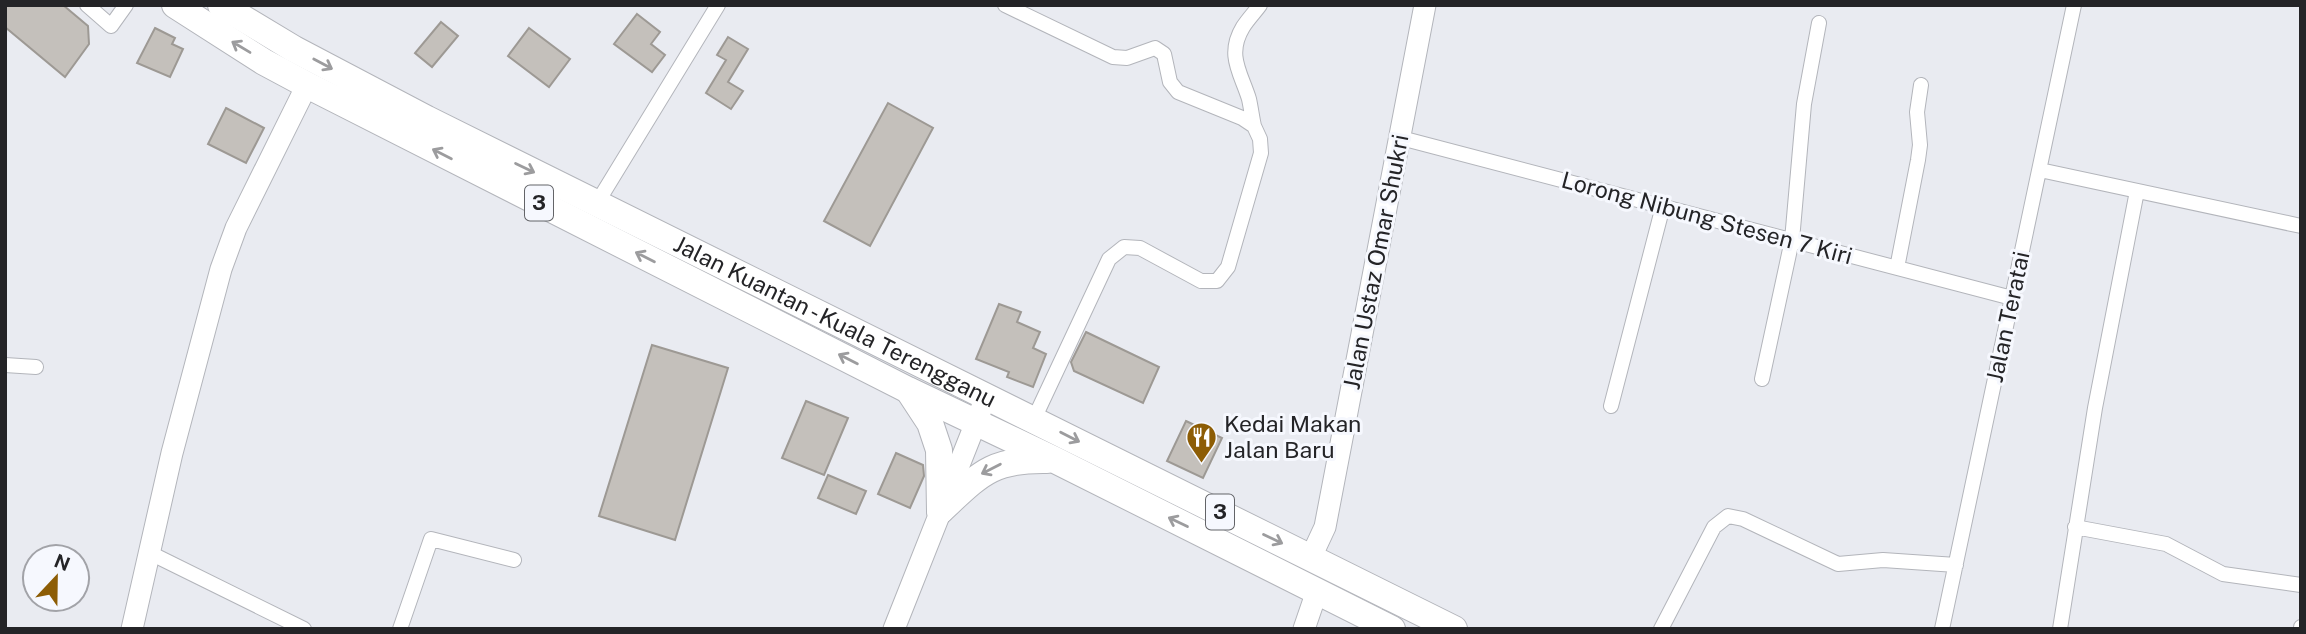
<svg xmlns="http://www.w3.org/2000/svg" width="2306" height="634" viewBox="0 0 2306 634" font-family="'Public Sans',sans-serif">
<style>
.building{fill:#c4c0bb;stroke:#9d9994;stroke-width:2}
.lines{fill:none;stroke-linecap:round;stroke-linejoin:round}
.street-casing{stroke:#b3b5bb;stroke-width:16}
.secondary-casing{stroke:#b3b5bb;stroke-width:23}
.highway-casing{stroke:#b3b5bb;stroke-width:28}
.street{stroke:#fff;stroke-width:14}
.secondary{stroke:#fff;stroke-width:21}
.highway{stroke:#fff;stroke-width:26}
.oneway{stroke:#9c9c9e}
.labels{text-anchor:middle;stroke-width:6;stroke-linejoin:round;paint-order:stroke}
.shield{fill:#f6f8fe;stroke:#636468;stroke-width:2}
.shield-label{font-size:21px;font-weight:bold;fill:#242427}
.street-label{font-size:23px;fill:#242427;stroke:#f6f8fe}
.poi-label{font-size:23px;fill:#242427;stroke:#f6f8fe;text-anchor:start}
</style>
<rect width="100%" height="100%" fill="#e9ebf1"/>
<path class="building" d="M5 5H63L88 26 89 44 65 77 5 27Z
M637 14 660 32 651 44 665 55 652 72 614 44Z
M441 22 458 36 432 67 415 53Z
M155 28 175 38 172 44 183 49 170 77 137 63Z
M529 28 570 59 549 87 508 56Z
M728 37 748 49 728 82 743 91 731 109 706 93 726 60 717 55Z
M888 103 933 128 870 246 824 221Z
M226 108 264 128 246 163 208 144Z
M999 304 1021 312 1017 322 1040 332 1033 348 1046 354 1033 387 1007 377 1009 372 976 359Z
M1086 332 1159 367 1143 403 1074 371 1071 362Z
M652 345 728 368 675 540 599 516Z
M806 401 848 418 824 475 782 458Z
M1186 421 1222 438 1203 478 1167 461Z
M896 453 923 465 924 476 910 508 878 494Z
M828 475 866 491 856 514 818 498Z"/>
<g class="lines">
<defs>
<path id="street" d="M87 5 111 26 126 5
M1005 5 1113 57 1127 58 1155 48 1164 54 1170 82 1178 92 1242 118 1254 126 1260 139 1261 153 1228 267 1217 281H1201L1140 248 1124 247 1109 259 1034 419
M1254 126C1252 117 1251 108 1249 99 1241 73 1226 55 1243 27 1248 19 1255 12 1260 5
M1401 138 2012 298
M2040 170 2301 226
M597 203 718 5
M1897 268 1918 160 1920 145 1917 112 1921 85
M5 365 36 367
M1762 379 1792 240 1804 104 1819 23
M1611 406 1663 206
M2075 527 2166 544 2223 574 2301 585
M150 553 304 629
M400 629 431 539 514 560
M1661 629 1714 527 1728 516 1743 519 1838 564 1883 560 1956 565
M1942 629 2074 5
M2060 629 2095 408 2137 191
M2301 629V627"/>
<path id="secondary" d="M1311 557 1325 527 1425 5
M132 629 172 453 221 269 236 228 307 85
M894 629 986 397
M1304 629 1317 591"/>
<g id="highway">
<path d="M175 5 264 62 307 85 908 390 1055 460 1392 629"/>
<path id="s1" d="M221 5 294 49 427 119 1454 629"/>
<path d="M909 391 930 423 939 450 940 511"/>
<path d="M940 511C980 474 991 459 1047 460"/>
</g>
</defs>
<use href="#street" class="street-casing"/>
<use href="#secondary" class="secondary-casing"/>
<use href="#highway" class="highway-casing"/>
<use href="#street" class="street"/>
<use href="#secondary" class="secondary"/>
<use href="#highway" class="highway"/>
</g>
<defs><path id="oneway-shaft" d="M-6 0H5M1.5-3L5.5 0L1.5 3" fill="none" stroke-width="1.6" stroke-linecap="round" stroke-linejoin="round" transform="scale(1.75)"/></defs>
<g class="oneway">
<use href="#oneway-shaft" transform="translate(241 47) rotate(-149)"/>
<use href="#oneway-shaft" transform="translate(323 64) rotate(28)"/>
<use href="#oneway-shaft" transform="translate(442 154) rotate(-153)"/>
<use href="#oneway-shaft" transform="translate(525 168) rotate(26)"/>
<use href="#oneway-shaft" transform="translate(645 257) rotate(-153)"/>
<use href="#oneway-shaft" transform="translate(848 359) rotate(-153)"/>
<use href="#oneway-shaft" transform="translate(1070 437) rotate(27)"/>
<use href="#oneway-shaft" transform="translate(991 469) rotate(153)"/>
<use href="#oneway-shaft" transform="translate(1178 522) rotate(-154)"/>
<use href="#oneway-shaft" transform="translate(1273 539) rotate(26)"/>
</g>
<defs>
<symbol id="restaurant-pin" viewBox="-11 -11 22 30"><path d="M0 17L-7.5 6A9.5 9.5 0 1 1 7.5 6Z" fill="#8d5d05" stroke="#f6f8fe"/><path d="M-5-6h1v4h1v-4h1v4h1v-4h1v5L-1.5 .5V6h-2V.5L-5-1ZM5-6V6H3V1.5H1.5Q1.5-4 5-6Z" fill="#fff"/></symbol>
</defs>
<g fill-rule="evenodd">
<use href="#restaurant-pin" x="1184" y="420" width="35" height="47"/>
</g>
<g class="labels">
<g class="shield">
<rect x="525" y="185.5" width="28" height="35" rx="5"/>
<rect x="1206" y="494.5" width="28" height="35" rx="5"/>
</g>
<g class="shield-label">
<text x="539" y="210">3</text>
<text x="1220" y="519">3</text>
</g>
<g class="street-label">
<text transform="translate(1707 218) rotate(15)" y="8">Lorong Nibung Stesen 7 Kiri</text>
<text transform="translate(1376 262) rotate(-79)" y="8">Jalan Ustaz Omar Shukri</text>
<text transform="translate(2008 317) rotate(-78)" y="8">Jalan Teratai</text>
<text dy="8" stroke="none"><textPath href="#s1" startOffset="691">Jalan Kuantan - Kuala Terengganu</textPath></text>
</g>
<g class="poi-label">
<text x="1224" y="432">Kedai Makan<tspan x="1224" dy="26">Jalan Baru</tspan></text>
</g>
</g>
<rect width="2306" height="634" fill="none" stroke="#242427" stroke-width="14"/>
<g transform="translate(56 578) rotate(22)"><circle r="33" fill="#f6f8fe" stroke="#a2a3a8" stroke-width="2"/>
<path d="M0-5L12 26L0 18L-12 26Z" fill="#8d5d05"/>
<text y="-10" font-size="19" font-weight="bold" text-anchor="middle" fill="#242427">N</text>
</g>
</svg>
